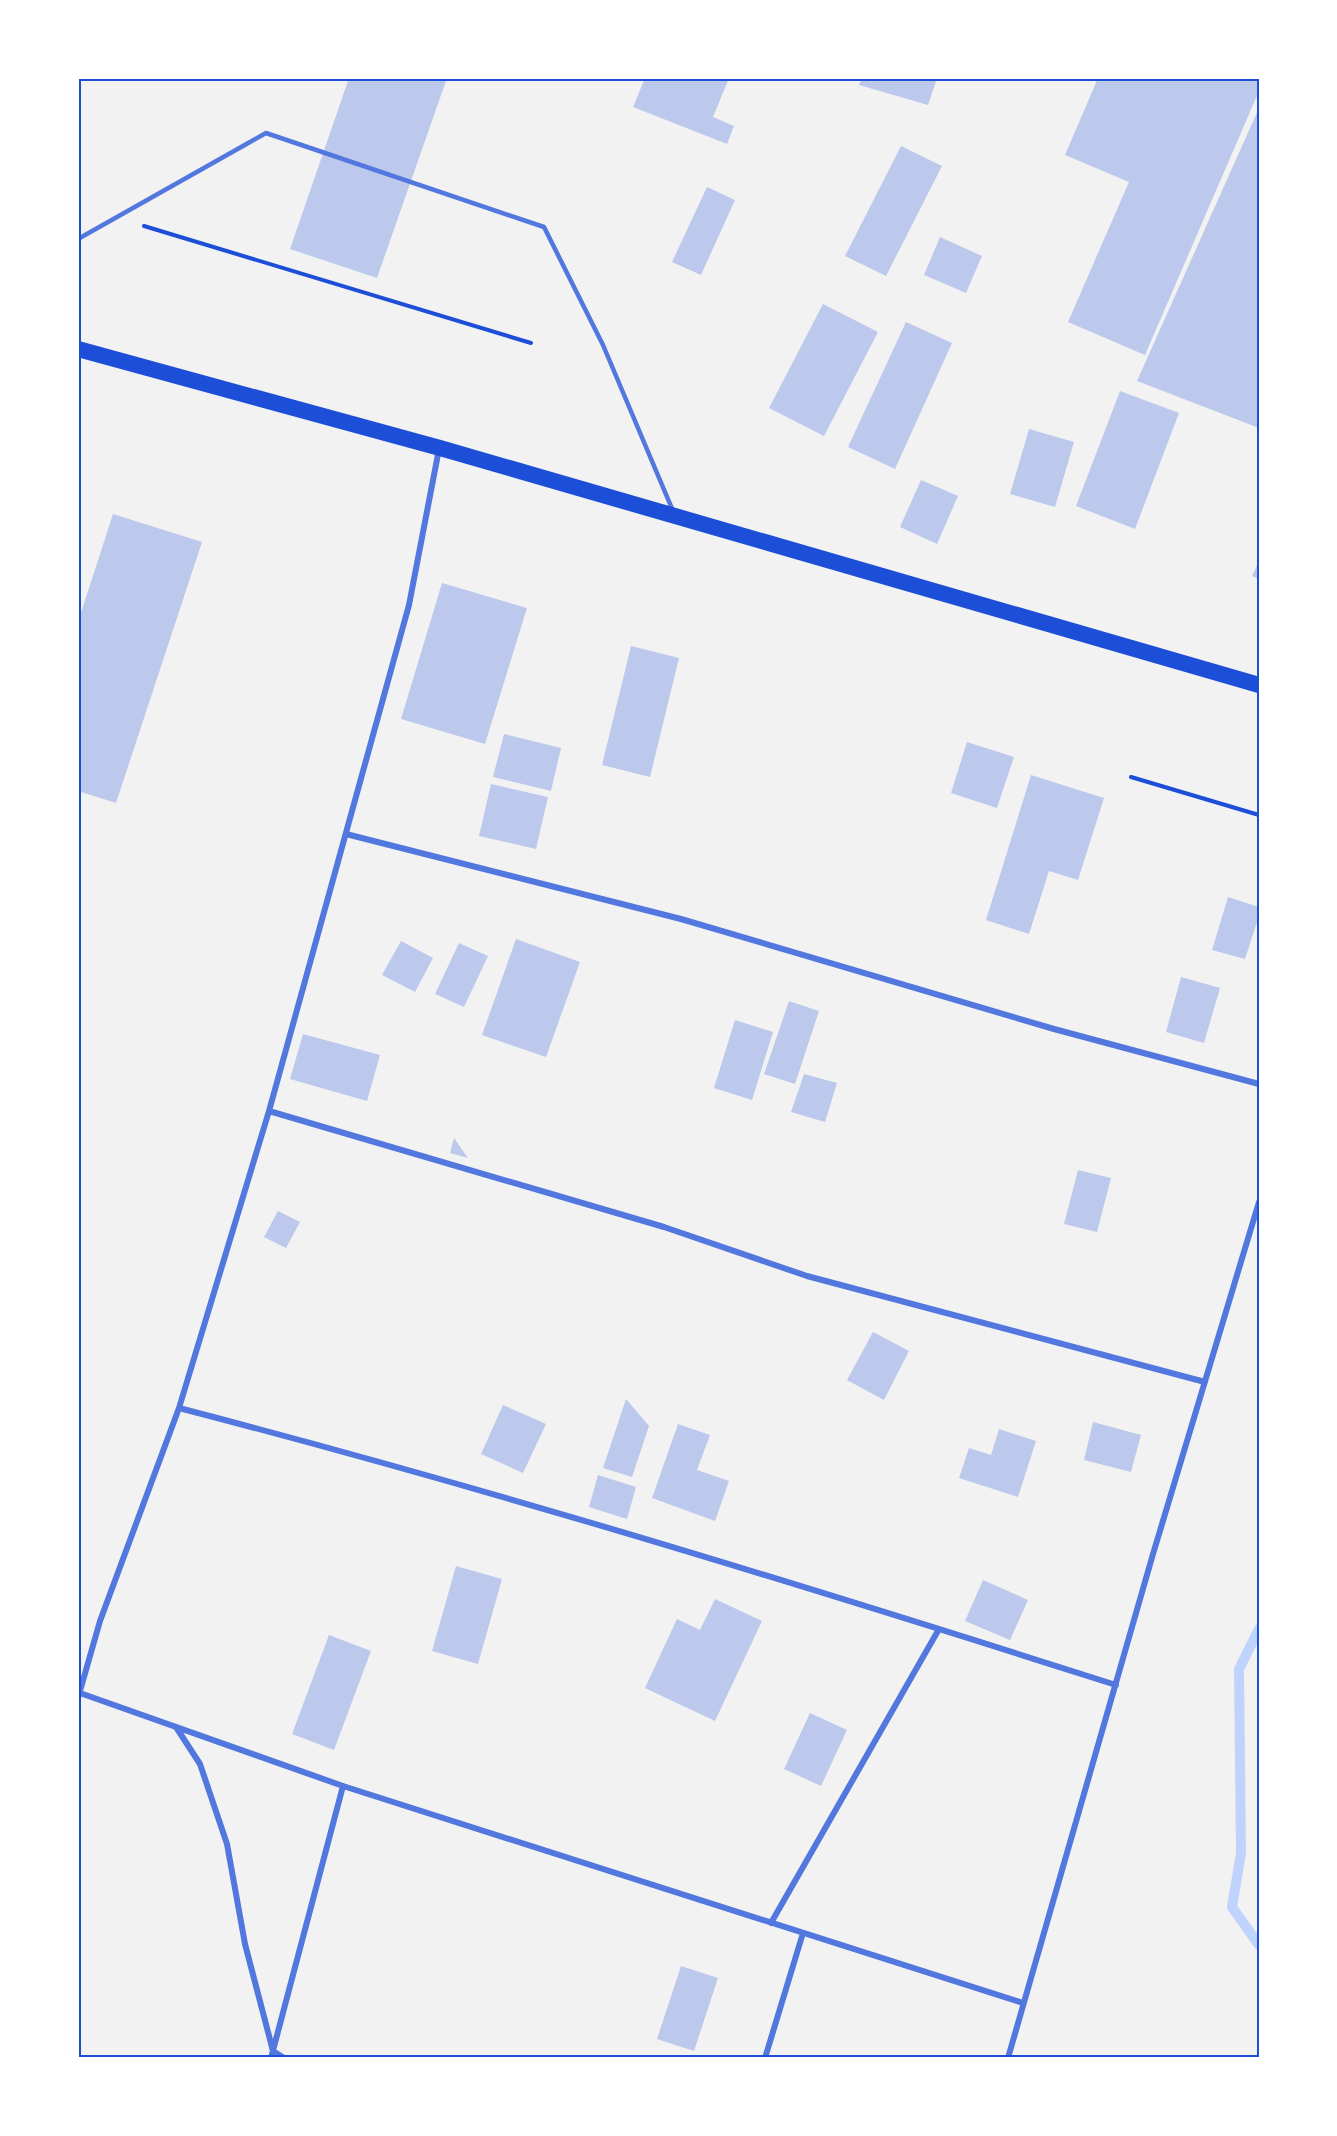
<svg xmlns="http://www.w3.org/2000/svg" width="1337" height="2136" viewBox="0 0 1337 2136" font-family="Merriweather,serif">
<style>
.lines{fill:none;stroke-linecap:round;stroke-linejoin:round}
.stream{stroke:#bfd3fe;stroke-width:10}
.building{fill:#bdc9ec}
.path{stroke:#1d4ed8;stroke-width:4}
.service{stroke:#5277de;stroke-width:4.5}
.minor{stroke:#5277de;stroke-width:6}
.trunk{stroke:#1d4ed8;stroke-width:16}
.neatline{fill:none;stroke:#1d4ed8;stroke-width:2}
</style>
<rect width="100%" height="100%" fill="#f2f2f2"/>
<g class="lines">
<path class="stream" d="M1259 1629 1239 1669 1241 1853 1232 1907 1259 1945"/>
</g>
<path class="building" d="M349 78H447L377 278 290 249Z
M645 78H729L713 117 734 126 727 144 633 107Z
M862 78H937L928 105 859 85Z
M1098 78H1259V91L1145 355 1068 322 1129 182 1065 155Z
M1259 108V428L1137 381Z
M901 146 942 166 886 276 845 256Z
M707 187 735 200 701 275 672 262Z
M940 237 982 256 966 293 924 275Z
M823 304 878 332 824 436 769 408Z
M906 322 952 343 895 469 848 447Z
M1120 391 1179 413 1135 529 1076 506Z
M1029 429 1074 442 1055 507 1010 494Z
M921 480 958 496 937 544 900 527Z
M113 514 202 542 116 803 78 791V622Z
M1259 561V579L1252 576Z
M442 583 527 608 485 744 401 719Z
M631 646 679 658 650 777 602 765Z
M504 734 561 748 551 791 493 777Z
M967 742 1014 757 997 808 951 793Z
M1031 775 1104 798 1078 880 1049 871 1029 934 986 920Z
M491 784 548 797 536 849 479 836Z
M1228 897 1259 907V916L1245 959 1212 950Z
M516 939 580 962 546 1057 482 1035Z
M401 941 433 958 415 992 382 975Z
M459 943 488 956 464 1007 435 994Z
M1181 977 1220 988 1204 1043 1166 1032Z
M789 1001 819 1011 795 1084 764 1074Z
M735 1020 773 1032 752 1100 714 1088Z
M303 1034 380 1055 367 1101 290 1079Z
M804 1074 837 1083 825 1122 791 1112Z
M454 1138 468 1158 450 1153Z
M1078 1170 1111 1178 1097 1232 1064 1224Z
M278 1211 300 1222 286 1248 264 1237Z
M873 1332 909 1351 884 1400 847 1380Z
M626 1399 649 1426 632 1477 603 1468Z
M503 1405 546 1424 523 1473 481 1454Z
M1093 1422 1141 1435 1131 1472 1084 1460Z
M678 1424 710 1435 697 1470 729 1481 715 1521 652 1498Z
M999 1429 1036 1441 1018 1497 959 1478 969 1448 991 1455Z
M598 1475 636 1487 627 1519 589 1507Z
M456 1566 502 1579 478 1664 432 1651Z
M983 1580 1028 1600 1010 1640 965 1621Z
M715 1599 762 1621 715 1721 645 1688 677 1619 700 1630Z
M329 1635 371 1651 334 1750 292 1734Z
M810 1713 847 1730 821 1786 784 1769Z
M681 1966 718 1978 694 2051 657 2039Z"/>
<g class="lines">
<path class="path" d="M144 226 531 343
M1131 777 1259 815"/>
<path class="service" d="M78 239 266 133 544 227 603 345 673 511"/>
<path class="minor" d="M346 834 681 919 1054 1029 1259 1084
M269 1111 664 1227 807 1276 1205 1382
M179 1408C495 1490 805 1586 1116 1685
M80 1693 343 1786 1023 2003
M78 1698 100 1621 179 1408 269 1111 409 605 439 449
M176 1727 200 1764 227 1844 245 1944 273 2051 284 2058
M771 1923 939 1629
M271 2058 343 1786
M765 2058 803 1933
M1008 2058 1153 1554 1259 1202"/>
<path class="trunk" d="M78 349 440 448 1259 685"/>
</g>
<rect width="1337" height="2136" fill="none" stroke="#ffffff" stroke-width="159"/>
<rect x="80" y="80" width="1178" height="1976" class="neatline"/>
</svg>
